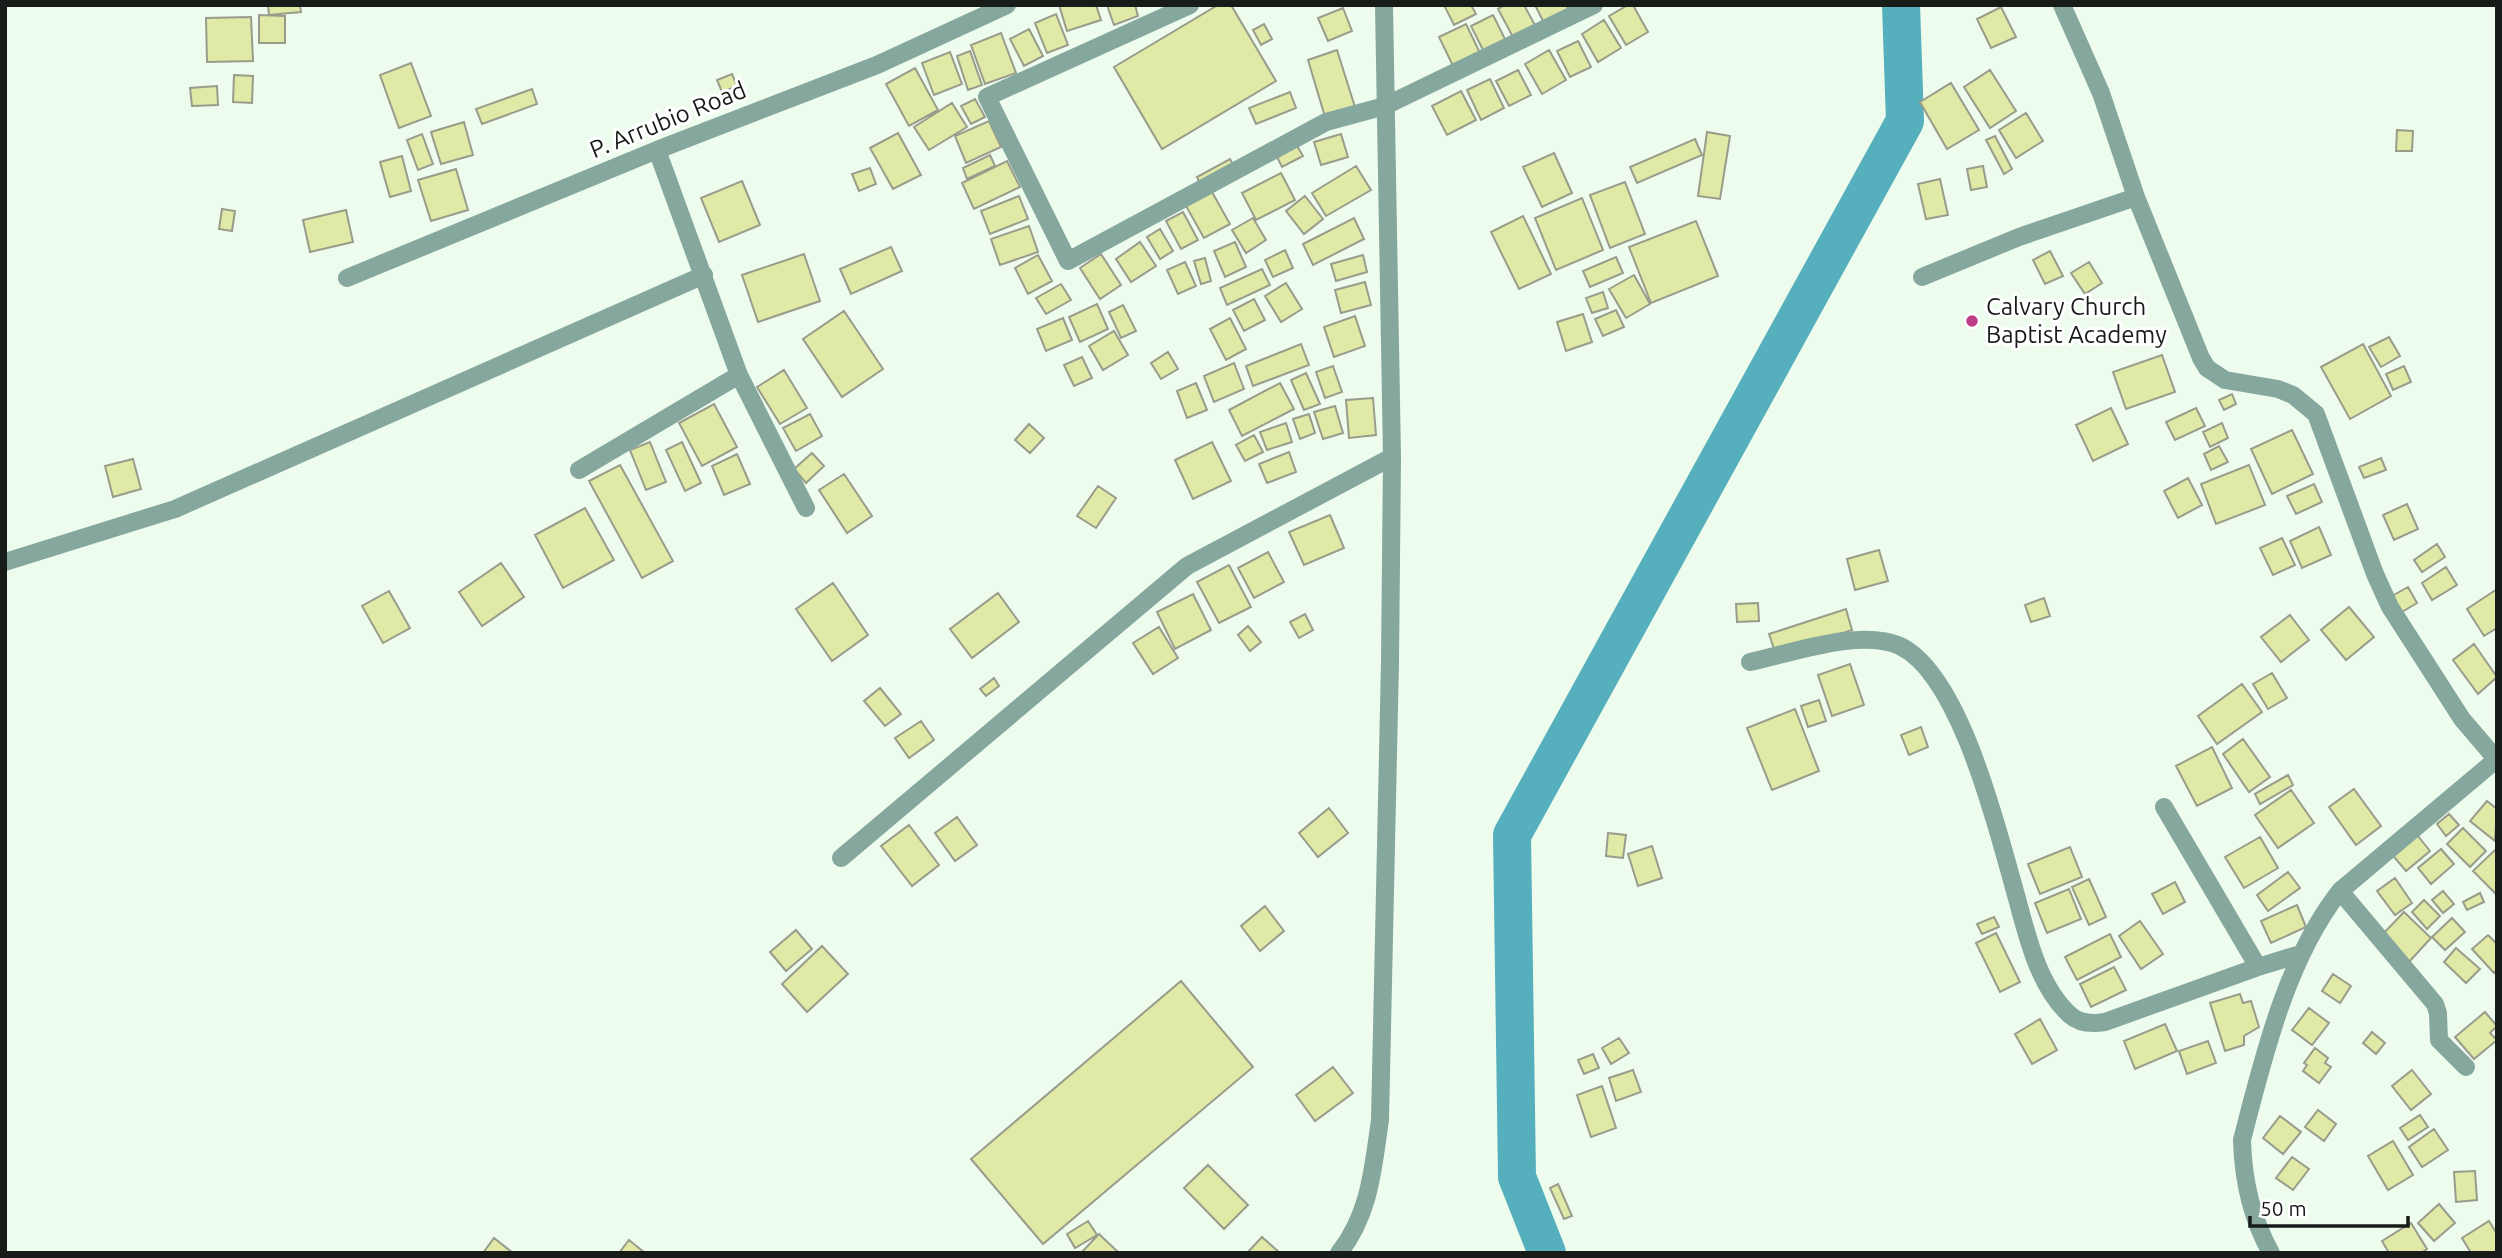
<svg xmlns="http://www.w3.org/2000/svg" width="2502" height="1258" viewBox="0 0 2502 1258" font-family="Ubuntu,sans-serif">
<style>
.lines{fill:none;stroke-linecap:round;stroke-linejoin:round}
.river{stroke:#55afbc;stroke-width:38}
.building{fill:#e0e9a5;stroke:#999c8b;stroke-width:2}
.street{stroke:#85a79e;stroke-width:18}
.poi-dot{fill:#be3d88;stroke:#fff;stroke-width:2.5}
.labels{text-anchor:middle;stroke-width:6;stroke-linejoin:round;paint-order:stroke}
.street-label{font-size:24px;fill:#181c18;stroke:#fff}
.poi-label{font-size:24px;fill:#181c18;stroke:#fff;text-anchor:start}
</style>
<rect width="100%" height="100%" fill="#eefcee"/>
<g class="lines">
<path class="river" d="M1547 1253 1517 1177 1512 835 1905 121 1901 5"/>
</g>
<path class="building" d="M268 5H300L301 12 269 15Z
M1059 5H1096L1101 20 1067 31Z
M1107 5H1135L1138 16 1114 25Z
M1218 5H1231L1276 81 1162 149 1114 67Z
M1444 5H1471L1476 14 1454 25Z
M1505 5H1524L1536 27 1514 39 1498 9Z
M1535 5H1566L1570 12 1545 25Z
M1628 5H1633L1648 32 1626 45 1609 16Z
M2001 7 2016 37 1991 48 1977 19Z
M1343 8 1352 31 1328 41 1318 18Z
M1056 14 1068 45 1047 53 1035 23Z
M259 15 285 16V43H259Z
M1493 15 1507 43 1485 54 1471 26Z
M251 17 253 61 207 62 206 18Z
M1604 20 1621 48 1598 62 1582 34Z
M1264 24 1272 39 1261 45 1253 30Z
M1466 24 1481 55 1454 68 1439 37Z
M1029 29 1043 56 1024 66 1010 39Z
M1001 33 1016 73 985 84 971 45Z
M1578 41 1591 67 1570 77 1557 51Z
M1337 50 1355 107 1325 117 1308 60Z
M1549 50 1566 80 1542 94 1525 64Z
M970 51 982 85 968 90 957 56Z
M950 52 962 84 934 95 922 63Z
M411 63 431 116 399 128 380 75Z
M915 68 938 110 909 126 886 84Z
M1518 70 1531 95 1509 106 1496 81Z
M1990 70 2016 111 1990 128 1964 87Z
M732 74 737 86 722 92 717 80Z
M234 75 253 76 252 103 233 102Z
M1490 79 1504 108 1481 120 1467 90Z
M1951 83 1979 130 1947 149 1920 102Z
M217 86 218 105 192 106 190 88Z
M532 89 537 104 482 124 476 109Z
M1461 91 1476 120 1447 135 1432 106Z
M1290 92 1296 108 1256 124 1249 108Z
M975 99 985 117 971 124 961 106Z
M952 103 967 127 929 150 914 127Z
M2026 113 2043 141 2016 158 1999 130Z
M989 121 1001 147 966 163 955 136Z
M464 122 473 155 441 164 431 132Z
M2397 130 2413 131 2412 151H2396Z
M1707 132 1730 136 1720 199 1698 196Z
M898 133 921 175 893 189 870 148Z
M422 134 433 164 418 170 407 140Z
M1341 134 1348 157 1321 165 1314 142Z
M1995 136 2012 169 2004 174 1986 140Z
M1695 139 1702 155 1637 183 1630 167Z
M1296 144 1303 156 1282 167 1276 155Z
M1554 153 1572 193 1542 207 1523 167Z
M990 155 995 166 967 179 963 168Z
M402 156 411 191 390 197 380 162Z
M1230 159 1234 166 1200 184 1197 177Z
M1007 161 1020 187 974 209 962 183Z
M1356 166 1371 190 1326 216 1312 193Z
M1983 166 1987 187 1971 190 1967 169Z
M870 168 876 184 859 191 852 174Z
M456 169 468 210 431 221 418 180Z
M1281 173 1295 200 1256 220 1242 193Z
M1940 179 1948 215 1926 219 1918 184Z
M742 181 760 225 719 242 701 198Z
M1625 182 1645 234 1610 248 1590 195Z
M1212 192 1230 224 1204 238 1186 206Z
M1019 196 1028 219 990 234 981 211Z
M1305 196 1323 219 1304 234 1286 211Z
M1582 198 1603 250 1556 270 1535 218Z
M222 209 235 211 232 231 219 229Z
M346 210 353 242 310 252 303 220Z
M1183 212 1198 240 1181 249 1166 221Z
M1523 216 1551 274 1519 289 1491 232Z
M1253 218 1266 240 1246 253 1232 230Z
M1354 218 1364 239 1313 265 1303 244Z
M1696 221 1718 276 1651 303 1629 247Z
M1029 226 1038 252 1000 265 991 239Z
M1160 229 1173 251 1160 259 1147 237Z
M1140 242 1156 266 1131 282 1116 259Z
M1235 242 1246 267 1225 277 1214 251Z
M891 247 902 271 851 294 840 269Z
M1285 250 1293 268 1273 277 1265 260Z
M2050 251 2063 276 2045 284 2033 260Z
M804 254 820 301 758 322 742 275Z
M1101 254 1121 285 1100 299 1080 268Z
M1038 255 1052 281 1028 294 1015 268Z
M1363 255 1367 272 1336 281 1331 264Z
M1616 257 1623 273 1590 287 1583 271Z
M1205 258 1211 281 1201 284 1194 261Z
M1185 262 1196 286 1178 294 1167 270Z
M2089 262 2102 283 2085 294 2071 273Z
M1262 269 1270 285 1227 305 1220 288Z
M1634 275 1650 304 1626 318 1609 289Z
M1365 282 1371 305 1341 313 1335 290Z
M1286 283 1302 309 1281 322 1265 296Z
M1061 284 1071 300 1046 314 1036 298Z
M1603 292 1608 308 1592 313 1586 298Z
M1254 299 1265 320 1244 331 1233 310Z
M1097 304 1108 329 1080 342 1069 317Z
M1123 305 1136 331 1121 338 1109 312Z
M1616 310 1624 327 1603 336 1595 319Z
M844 311 883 369 842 397 803 339Z
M1583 314 1592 342 1566 351 1557 322Z
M1355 316 1365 346 1334 357 1324 327Z
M1063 318 1072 340 1046 351 1037 329Z
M1230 318 1246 349 1226 360 1210 329Z
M1114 331 1128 355 1103 370 1089 346Z
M2389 337 2400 356 2381 367 2369 347Z
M1301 344 1309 365 1253 386 1246 366Z
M2363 344 2391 396 2350 419 2321 367Z
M1168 352 1178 369 1161 379 1151 363Z
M2162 355 2175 392 2126 409 2113 372Z
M1082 357 1092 378 1074 386 1064 365Z
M1234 363 1244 389 1214 402 1204 376Z
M1333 366 1342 392 1325 398 1316 372Z
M2404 366 2411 382 2393 390 2386 374Z
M784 370 807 408 780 424 757 387Z
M1306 373 1320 404 1304 410 1291 380Z
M1196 383 1207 410 1187 418 1177 391Z
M1280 383 1294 409 1242 436 1229 410Z
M2232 394 2236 404 2224 410 2219 400Z
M1373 398 1376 435 1349 438 1346 400Z
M714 404 737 447 702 466 679 423Z
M1335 406 1343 433 1323 439 1314 412Z
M2111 408 2128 444 2093 461 2076 425Z
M2196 408 2205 426 2175 440 2166 422Z
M810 414 822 436 796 451 783 428Z
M1309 414 1315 433 1300 439 1293 419Z
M1286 423 1292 442 1267 450 1260 432Z
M2222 423 2228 438 2210 447 2203 432Z
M1029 424 1044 438 1030 453 1015 440Z
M2292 430 2313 474 2272 494 2251 449Z
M1254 435 1263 452 1245 461 1236 445Z
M650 442 666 482 646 490 630 450Z
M682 442 701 483 685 491 666 450Z
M1212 442 1231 481 1193 499 1175 460Z
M2219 446 2228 462 2211 470 2204 454Z
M1289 452 1296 472 1267 483 1259 464Z
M812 453 824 466 806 483 794 469Z
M737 454 750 484 724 495 712 466Z
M2381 458 2386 470 2364 478 2359 467Z
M133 459 141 489 113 497 105 466Z
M620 465 673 561 642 578 589 481Z
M2249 465 2265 505 2216 524 2201 484Z
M844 474 872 516 847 533 819 490Z
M2188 478 2202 505 2178 518 2164 491Z
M2314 484 2322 502 2296 514 2287 496Z
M1098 486 1116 498 1096 528 1077 516Z
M2407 504 2418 529 2394 540 2383 515Z
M585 508 614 560 563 588 535 535Z
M1330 515 1344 548 1304 565 1289 532Z
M2319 527 2331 555 2302 568 2290 541Z
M2282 538 2295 565 2273 575 2260 548Z
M2437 544 2445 557 2422 572 2414 560Z
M1879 550 1888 581 1855 590 1847 559Z
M1268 552 1284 582 1254 598 1238 568Z
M501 563 524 597 482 626 459 592Z
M1229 565 1251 607 1219 623 1197 582Z
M2446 567 2457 585 2432 600 2422 583Z
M833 583 868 635 832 661 796 609Z
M2408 587 2417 603 2402 612 2392 596Z
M2497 589V628L2484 636 2467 609Z
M389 591 410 628 383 643 362 606Z
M998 593 1019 622 972 658 950 629Z
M1193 594 1211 630 1175 649 1157 612Z
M2044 598 2050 616 2031 622 2025 605Z
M1758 603 1759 621 1737 622 1736 604Z
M2349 607 2374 637 2346 660 2321 630Z
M1846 609 1852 630 1776 655 1769 634Z
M1305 614 1313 630 1299 638 1290 622Z
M2290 615 2309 640 2281 662 2261 637Z
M1248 626 1261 642 1250 651 1238 635Z
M1159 627 1178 658 1153 674 1133 643Z
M2474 644 2497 677 2478 694 2453 660Z
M1850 664 1864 705 1832 716 1818 675Z
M2272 673 2287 698 2268 709 2253 684Z
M994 678 999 686 986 696 980 689Z
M2242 684 2262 712 2217 744 2198 716Z
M880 688 901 714 885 726 864 701Z
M1819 700 1826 721 1808 727 1801 706Z
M1795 709 1819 771 1772 790 1747 728Z
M921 721 934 740 909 758 895 738Z
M1921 727 1928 747 1909 755 1901 735Z
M2243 739 2270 777 2249 792 2223 754Z
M2212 747 2232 788 2197 806 2176 766Z
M2288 775 2293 785 2260 804 2255 794Z
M2354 789 2381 826 2356 845 2329 807Z
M2291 790 2314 823 2278 848 2255 815Z
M2487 801 2497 809 2495 841 2470 821Z
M1329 808 1348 833 1318 857 1299 833Z
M2449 814 2459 825 2446 836 2437 824Z
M957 817 977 845 955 861 935 833Z
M909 825 939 865 912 886 881 846Z
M2463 828 2486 851 2470 867 2447 844Z
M2414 831 2430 851 2406 871 2389 851Z
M1608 833 1626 835 1623 858 1606 856Z
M2260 837 2278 868 2244 888 2225 857Z
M1652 846 1662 878 1638 886 1628 854Z
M2070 847 2082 877 2040 894 2028 864Z
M2497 848V895L2473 871Z
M2441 849 2454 864 2431 884 2418 868Z
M2288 872 2300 888 2268 911 2257 895Z
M2395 878 2412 903 2395 915 2377 891Z
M2089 879 2106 917 2089 925 2072 887Z
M2175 882 2185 902 2163 914 2152 894Z
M2069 889 2081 919 2047 933 2035 903Z
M2443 891 2454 904 2443 913 2432 900Z
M2480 893 2484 902 2467 910 2463 902Z
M2424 900 2440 916 2427 929 2412 912Z
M2297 905 2306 927 2271 943 2261 921Z
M1265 906 1284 931 1260 951 1241 926Z
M2404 912 2431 938 2408 963 2380 937Z
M1994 917 1999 927 1982 934 1977 924Z
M2452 918 2465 932 2445 950 2432 937Z
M2140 921 2163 954 2141 969 2119 936Z
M796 930 812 949 786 971 770 952Z
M1996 933 2020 982 2000 992 1976 943Z
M2110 934 2121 957 2077 980 2065 957Z
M2488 935 2497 944V970L2494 973 2472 949Z
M822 946 848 974 807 1012 782 984Z
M2456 948 2480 969 2466 983 2444 962Z
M2114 967 2126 990 2091 1007 2080 984Z
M2333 974 2351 986 2340 1003 2322 991Z
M1181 981 1253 1067 1043 1244 971 1159Z
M2240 994 2243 1003 2251 1001 2259 1027 2244 1036V1045L2225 1051 2210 1003Z
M2309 1008 2329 1023 2312 1045 2292 1030Z
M2485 1012 2497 1026 2490 1033 2497 1040 2474 1059 2455 1037Z
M2040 1019 2057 1050 2032 1064 2015 1034Z
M2165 1024 2177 1051 2135 1069 2124 1041Z
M2372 1032 2385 1043 2376 1054 2363 1043Z
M1619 1038 1629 1053 1611 1064 1602 1048Z
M2208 1041 2216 1063 2187 1074 2179 1051Z
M2315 1048 2328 1058 2325 1063 2331 1067 2319 1083 2303 1071 2307 1065 2304 1063Z
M1593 1054 1599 1068 1584 1074 1578 1060Z
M1333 1067 1353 1093 1315 1121 1296 1095Z
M1633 1070 1641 1092 1616 1101 1609 1078Z
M2412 1070 2431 1094 2411 1110 2392 1086Z
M1602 1086 1616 1128 1591 1137 1577 1095Z
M2318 1110 2336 1124 2324 1141 2305 1127Z
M2420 1115 2428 1127 2408 1140 2400 1128Z
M2280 1116 2301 1132 2283 1154 2263 1138Z
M2434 1129 2448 1150 2422 1167 2409 1147Z
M2393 1141 2413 1175 2388 1190 2368 1156Z
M2292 1157 2309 1169 2293 1190 2276 1178Z
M1208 1165 1248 1205 1224 1229 1184 1188Z
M2475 1171 2477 1200 2456 1202 2454 1172Z
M1558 1184 1572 1216 1564 1219 1550 1188Z
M2439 1204 2455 1223 2434 1241 2418 1223Z
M1088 1221 1097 1235 1075 1248 1067 1234Z
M2489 1221 2497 1234V1253H2471L2462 1238Z
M2411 1223 2427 1249 2421 1253H2389L2382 1241Z
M1099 1234 1119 1253H1081Z
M1262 1237 1280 1253H1247Z
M494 1238 513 1253H483Z
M629 1240 645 1253H619Z"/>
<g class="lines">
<path class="street" d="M1190 5 987 97 1068 261 1326 122 1385 106 1594 5
M2062 5 2101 93 2136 197 2201 358 2207 368 2225 380 2278 389 2293 395 2316 414 2375 574 2390 607 2462 719 2497 760
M657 150 739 375 806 508
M1922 277 2019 237 2136 197
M347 278 657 150 877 65 1007 5
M579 470 739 375
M5 562 175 509 704 275
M1750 662C1792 653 1861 628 1900 646 1961 675 1998 832 2016 895 2027 935 2038 986 2070 1015 2080 1024 2093 1024 2105 1022L2258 967 2300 954
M2164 807 2258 967
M841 858 1187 566 1392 457
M2340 891 2435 1004 2438 1013 2439 1040 2466 1067
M1339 1253C1370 1214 1373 1168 1380 1120L1390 662 1392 457 1384 5
M2271 1253C2251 1217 2243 1181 2242 1140 2263 1058 2287 958 2340 891L2497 759"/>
</g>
<circle class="poi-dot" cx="1972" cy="321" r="7"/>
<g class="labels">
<g class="street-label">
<text transform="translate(668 120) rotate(-22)" y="8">P. Arrubio Road</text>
</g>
<g class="poi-label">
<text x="1986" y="315">Calvary Church<tspan x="1986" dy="28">Baptist Academy</tspan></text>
</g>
</g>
<rect width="2502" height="1258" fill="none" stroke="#181c18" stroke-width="14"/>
<path d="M2250 1216v10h158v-10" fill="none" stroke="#181c18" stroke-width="3.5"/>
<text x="2260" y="1216" font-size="21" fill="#181c18" stroke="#ffffff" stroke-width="5" paint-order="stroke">50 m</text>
</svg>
